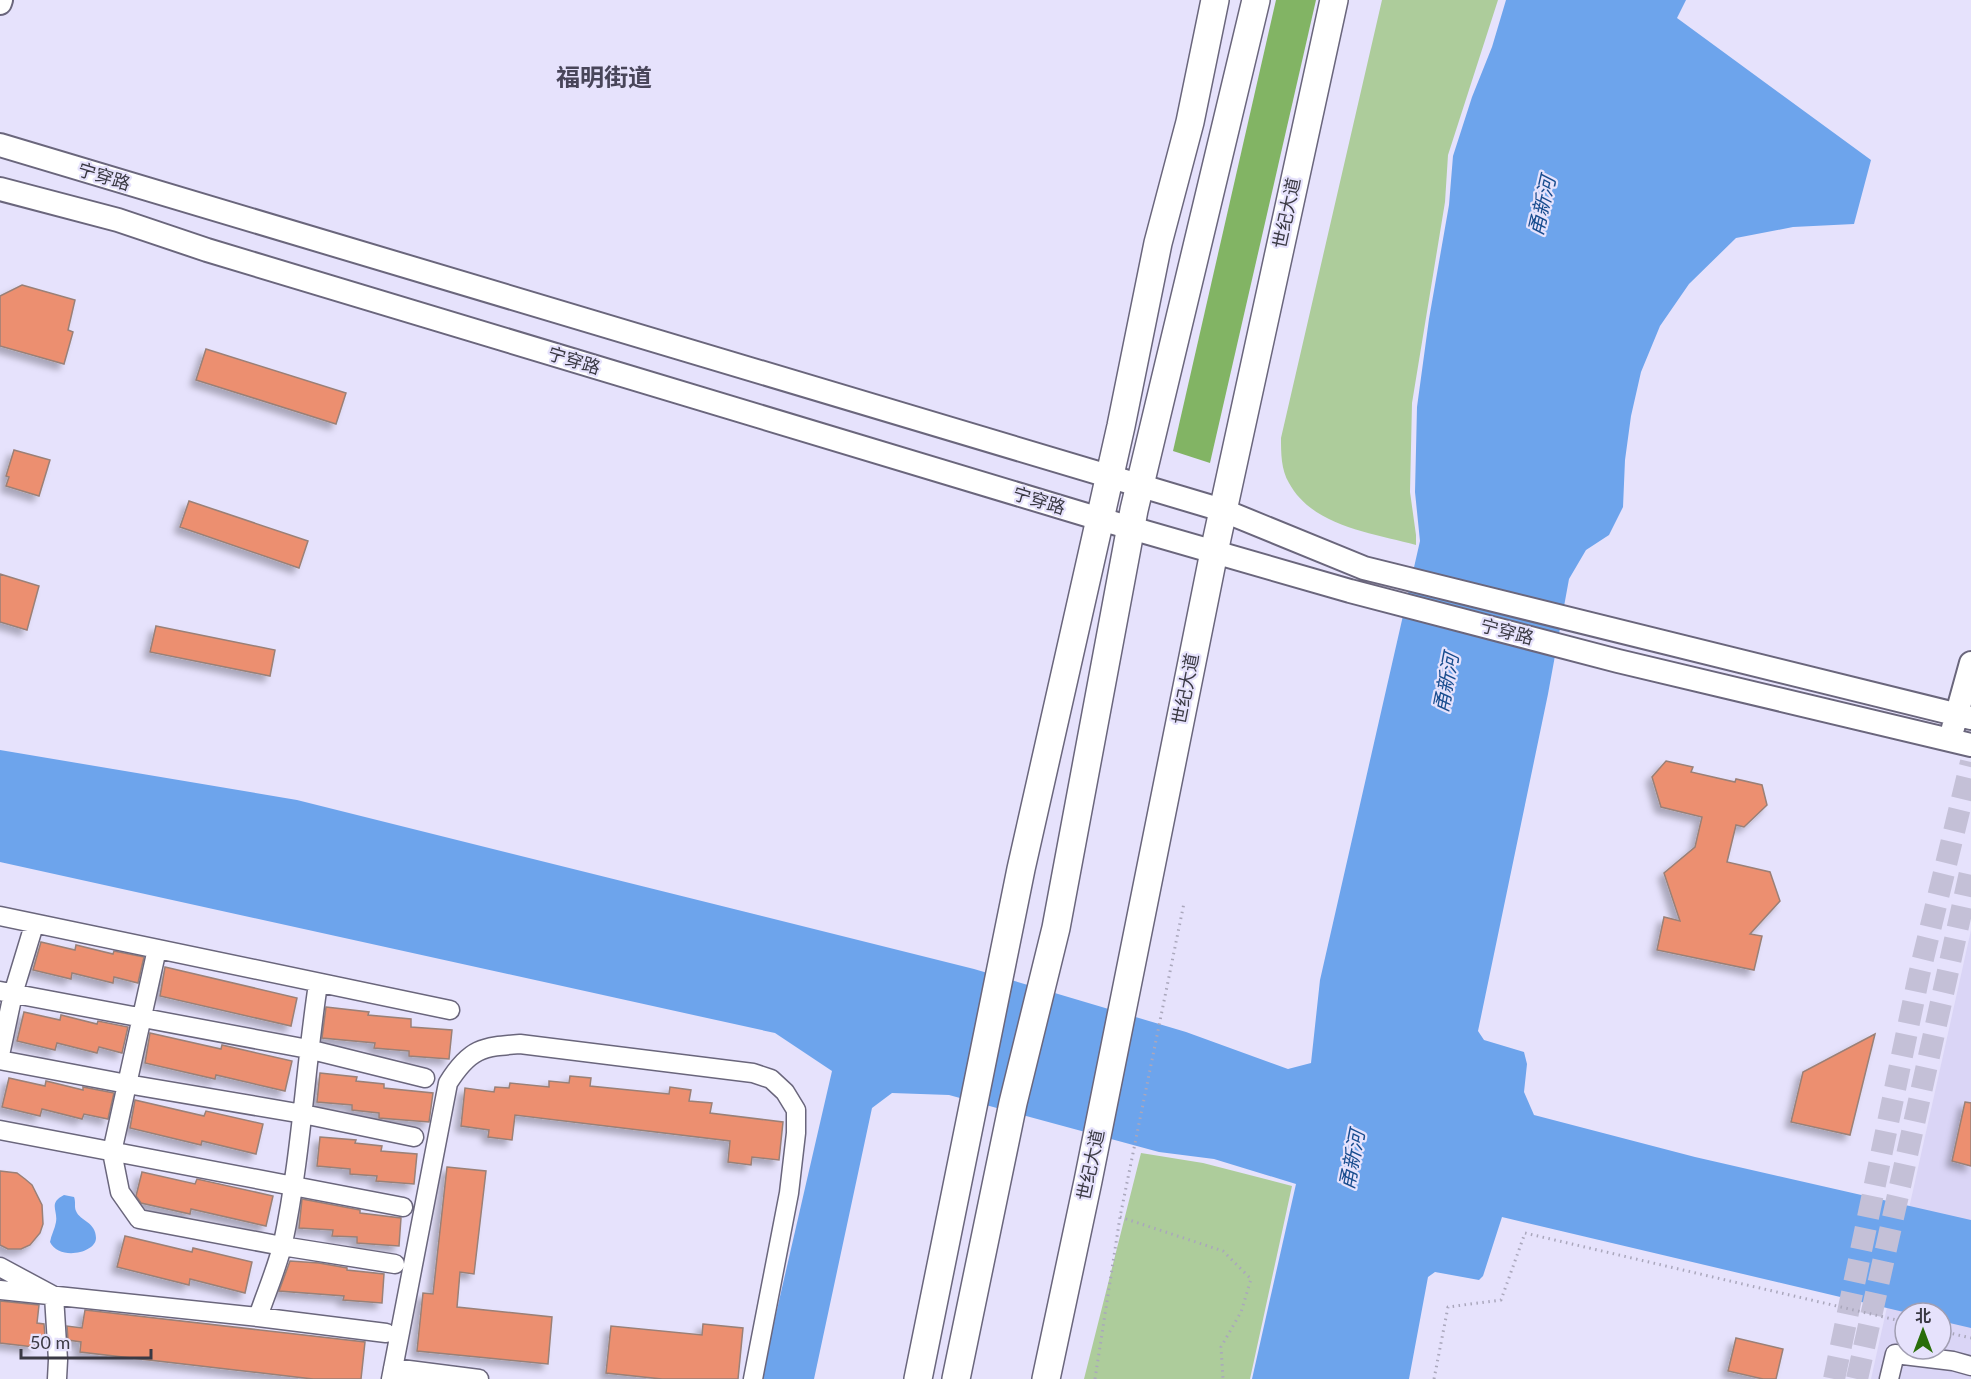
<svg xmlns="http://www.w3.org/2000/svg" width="1971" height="1379" viewBox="0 0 1971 1379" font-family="Lato,'Noto Sans SC',sans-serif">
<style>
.built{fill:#dad5f6;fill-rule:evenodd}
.green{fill:#adcc9b}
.forest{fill:#82b464}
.water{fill:#6da4ec}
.building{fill:#ec8f70;stroke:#9a8077;stroke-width:1.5;filter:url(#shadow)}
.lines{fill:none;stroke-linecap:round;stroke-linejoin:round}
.major-tunnel{stroke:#c4c0d7;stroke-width:22;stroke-dasharray:22 11;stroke-linecap:butt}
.minor-casing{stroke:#6a667c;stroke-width:21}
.major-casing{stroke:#6a667c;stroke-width:26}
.highway-casing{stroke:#6a667c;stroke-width:30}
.path{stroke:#aaa7bc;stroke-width:3;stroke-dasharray:1.5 4.5;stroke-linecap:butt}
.minor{stroke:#fff;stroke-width:18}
.major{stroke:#fff;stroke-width:22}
.highway{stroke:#fff;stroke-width:27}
.labels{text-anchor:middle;stroke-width:4.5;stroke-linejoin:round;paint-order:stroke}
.street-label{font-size:18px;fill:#3a3943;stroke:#e6e2fc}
.water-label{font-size:20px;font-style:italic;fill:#184c8e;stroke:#e6e2fc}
.district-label{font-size:24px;font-weight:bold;fill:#484559;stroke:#e6e2fc}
</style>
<defs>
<filter id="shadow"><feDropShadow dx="-5.5" dy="5.5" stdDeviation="3" flood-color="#0004"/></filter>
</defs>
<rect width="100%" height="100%" fill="#e6e2fc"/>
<path class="built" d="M1971 930V1379H1871L1881 1334ZM1905 1313H1941V1349H1905Z"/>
<path class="green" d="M1382 0H1498L1448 155 1445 202 1412 403 1410 492 1416 535V545C1373 533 1313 527 1289 483 1281 470 1281 453 1281 438Z
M1141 1153 1203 1163 1292 1186 1250 1379H1084Z"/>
<path class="forest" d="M1276 0H1316L1210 463 1173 451Z"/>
<path class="water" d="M1506 0H1686L1677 18 1871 160 1854 224 1793 227 1736 238 1689 284 1660 326 1641 372 1631 416 1625 460 1623 507 1609 535 1586 550 1569 579 1548 694 1478 1031 1484 1040 1524 1052 1527 1064 1524 1092 1534 1115 1695 1157 1971 1220V1328L1941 1321V1313H1908L1502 1217 1483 1276 1479 1280 1435 1272 1428 1277 1409 1379H1252L1296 1184 1214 1159 1159 1152 949 1095 892 1093 872 1108 814 1379H761L832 1071 775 1033 0 862V750L297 800 974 969 1186 1032 1288 1069 1311 1063 1320 980 1420 541 1415 492 1417 407 1429 319 1449 205 1453 156 1472 97 1492 47Z
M64 1195 74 1197C76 1202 74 1207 76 1211 80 1221 96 1222 96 1238 96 1253 59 1261 50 1242 51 1235 55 1229 56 1222 58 1210 48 1203 64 1195Z"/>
<path class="building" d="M22 285 75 300 68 330 73 332 64 364 0 346V296Z
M206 349 346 393 336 424 196 380Z
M14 450 50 460 39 496 6 486 9 477 6 476Z
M189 501 308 541 299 568 180 527Z
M0 574 39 586 27 630 0 622Z
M156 626 275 650 270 676 150 652Z
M1666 761 1693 767 1691 772 1735 782 1736 779 1762 785 1767 805 1744 827 1736 825 1727 862 1770 872 1780 901 1750 934 1762 936 1754 970 1657 950 1664 917 1680 921 1664 873 1695 847 1702 817 1661 807 1652 777Z
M41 942 75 950 76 945 113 954 114 951 144 957 138 983 114 977 113 983 72 973 71 979 33 970Z
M165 967 297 998 291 1026 160 996Z
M326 1007 369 1012 368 1015 411 1019V1027L452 1030 449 1059 409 1056V1051L374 1048 375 1043 322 1038Z
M24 1012 60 1020 61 1015 97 1024 98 1021 128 1027 122 1053 99 1047 97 1053 57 1043 55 1050 17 1041Z
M150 1033 221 1049 222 1045 292 1061 285 1091 216 1075 215 1079 145 1063Z
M1875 1034 1850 1135 1791 1122 1803 1072Z
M320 1073 357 1077 356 1081 384 1084V1088L433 1093 429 1122 379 1118V1113L352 1110V1105L317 1102Z
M570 1076 591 1078 590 1086 669 1094 670 1087 691 1090 689 1101 712 1103 710 1113 783 1122 779 1160 752 1157 751 1165 728 1162 730 1141 515 1115 512 1140 488 1137 489 1130 461 1126 465 1088 494 1092 495 1087 509 1088 510 1083 549 1087V1081L569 1083Z
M9 1078 45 1086 46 1081 83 1090V1087L114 1093 108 1119 84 1114 82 1119 42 1109 40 1116 2 1107Z
M135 1100 204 1116 206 1111 263 1124 256 1154 202 1141 201 1145 130 1128Z
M1965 1102 1971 1103V1166L1952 1161Z
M320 1137 356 1140 355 1143 382 1146 381 1151 417 1154 414 1184 376 1181 377 1176 350 1174V1169L317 1166Z
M447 1167 486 1171 474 1274 460 1272 457 1307 552 1317 548 1364 417 1351 423 1293 433 1294Z
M0 1171 17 1173 25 1179 32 1185 42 1205 43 1224 40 1233 30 1245 21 1249H8L0 1245Z
M142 1172 195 1184 197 1179 273 1196 266 1226 191 1209 190 1214 141 1203 136 1196Z
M302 1199 360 1210V1213L401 1218 399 1246 357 1243V1237L332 1236 333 1230 299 1228Z
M125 1236 192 1252 193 1248 252 1262 245 1293 190 1279 189 1285 117 1267Z
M290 1261 319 1263 347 1268V1270L384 1274 382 1303 343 1300 344 1296 279 1291Z
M0 1301 39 1305 37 1323 44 1324 45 1337 36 1336 34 1347 0 1343Z
M85 1310 365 1342 361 1379H313L80 1352 81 1342 68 1340 67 1326 82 1328Z
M703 1324 743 1328 738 1379H662L606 1373 611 1326 702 1335Z
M1736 1338 1783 1349 1776 1379H1763L1728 1371Z"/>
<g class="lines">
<path class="major-tunnel" d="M1834 1379 1919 975 1971 762
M1857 1379 1971 868"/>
<defs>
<path id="minor" d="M0 916 450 1010
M157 949 112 1152 120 1192 139 1219 282 1246 395 1264
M0 991 308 1049 425 1078
M0 1055 13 994 34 925
M0 1060 127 1084 303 1114 414 1137
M0 1130 403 1207
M0 1267 54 1296 58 1360 57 1379
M0 1290 258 1317 386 1333
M258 1317C266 1293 277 1268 283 1243 301 1158 305 1070 318 984
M393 1368 479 1379
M391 1379 448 1083C470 1048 482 1047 520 1044L753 1073 771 1079 785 1092 796 1110V1133L789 1193 753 1379
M1889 1379 1895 1354 1953 1361 1971 1366"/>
<path id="major" d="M0 3 1 0
M0 145 1222 510 1364 568 1971 718
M0 189 118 220 207 250 1100 519 1350 591 1618 661 1971 745
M1953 728 1971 663"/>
<path id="highway" d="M918 1379 1021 869 1121 426 1158 243 1190 122 1215 0
M956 1379 1013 1103 1056 928 1134 510 1256 0
M1046 1379 1088 1181 1214 552 1334 0"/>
</defs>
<use href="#minor" class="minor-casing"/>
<use href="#major" class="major-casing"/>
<use href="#highway" class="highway-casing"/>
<path class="path" d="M1120 1217 1223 1251 1251 1279 1241 1312 1221 1347 1223 1379
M1941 1331 1971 1338
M1095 1379 1120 1217 1184 903
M1434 1379 1448 1307 1501 1300 1525 1233 1905 1322"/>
<use href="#minor" class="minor"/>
<use href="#major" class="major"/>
<use href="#highway" class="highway"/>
</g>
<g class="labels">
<g class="street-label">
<text transform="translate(104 177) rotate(17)" y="6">宁穿路</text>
<text transform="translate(1287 213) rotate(-78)" y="6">世纪大道</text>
<text transform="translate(574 361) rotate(17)" y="6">宁穿路</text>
<text transform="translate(1039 501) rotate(17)" y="6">宁穿路</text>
<text transform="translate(1507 632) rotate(15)" y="6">宁穿路</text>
<text transform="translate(1186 689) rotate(-79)" y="6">世纪大道</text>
<text transform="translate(1091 1165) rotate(-78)" y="6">世纪大道</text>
</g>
<g class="water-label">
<text transform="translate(1542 206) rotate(-77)" y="7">甬新河</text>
<text transform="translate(1446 683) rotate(-79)" y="7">甬新河</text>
<text transform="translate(1352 1160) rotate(-79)" y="7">甬新河</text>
</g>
<g class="district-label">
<text x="604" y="86">福明街道</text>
</g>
</g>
<g transform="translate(1923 1331)"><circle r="28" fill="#e6e2fc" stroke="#a19eb2" stroke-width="1.5"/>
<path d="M0-4.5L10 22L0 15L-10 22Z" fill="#296e0a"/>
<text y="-9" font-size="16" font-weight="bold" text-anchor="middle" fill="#3a3943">北</text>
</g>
<path d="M21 1349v9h130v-9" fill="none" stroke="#3a3943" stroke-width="3"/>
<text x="30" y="1349" font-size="18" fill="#3a3943" stroke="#e6e2fc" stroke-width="4.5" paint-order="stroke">50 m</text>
</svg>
